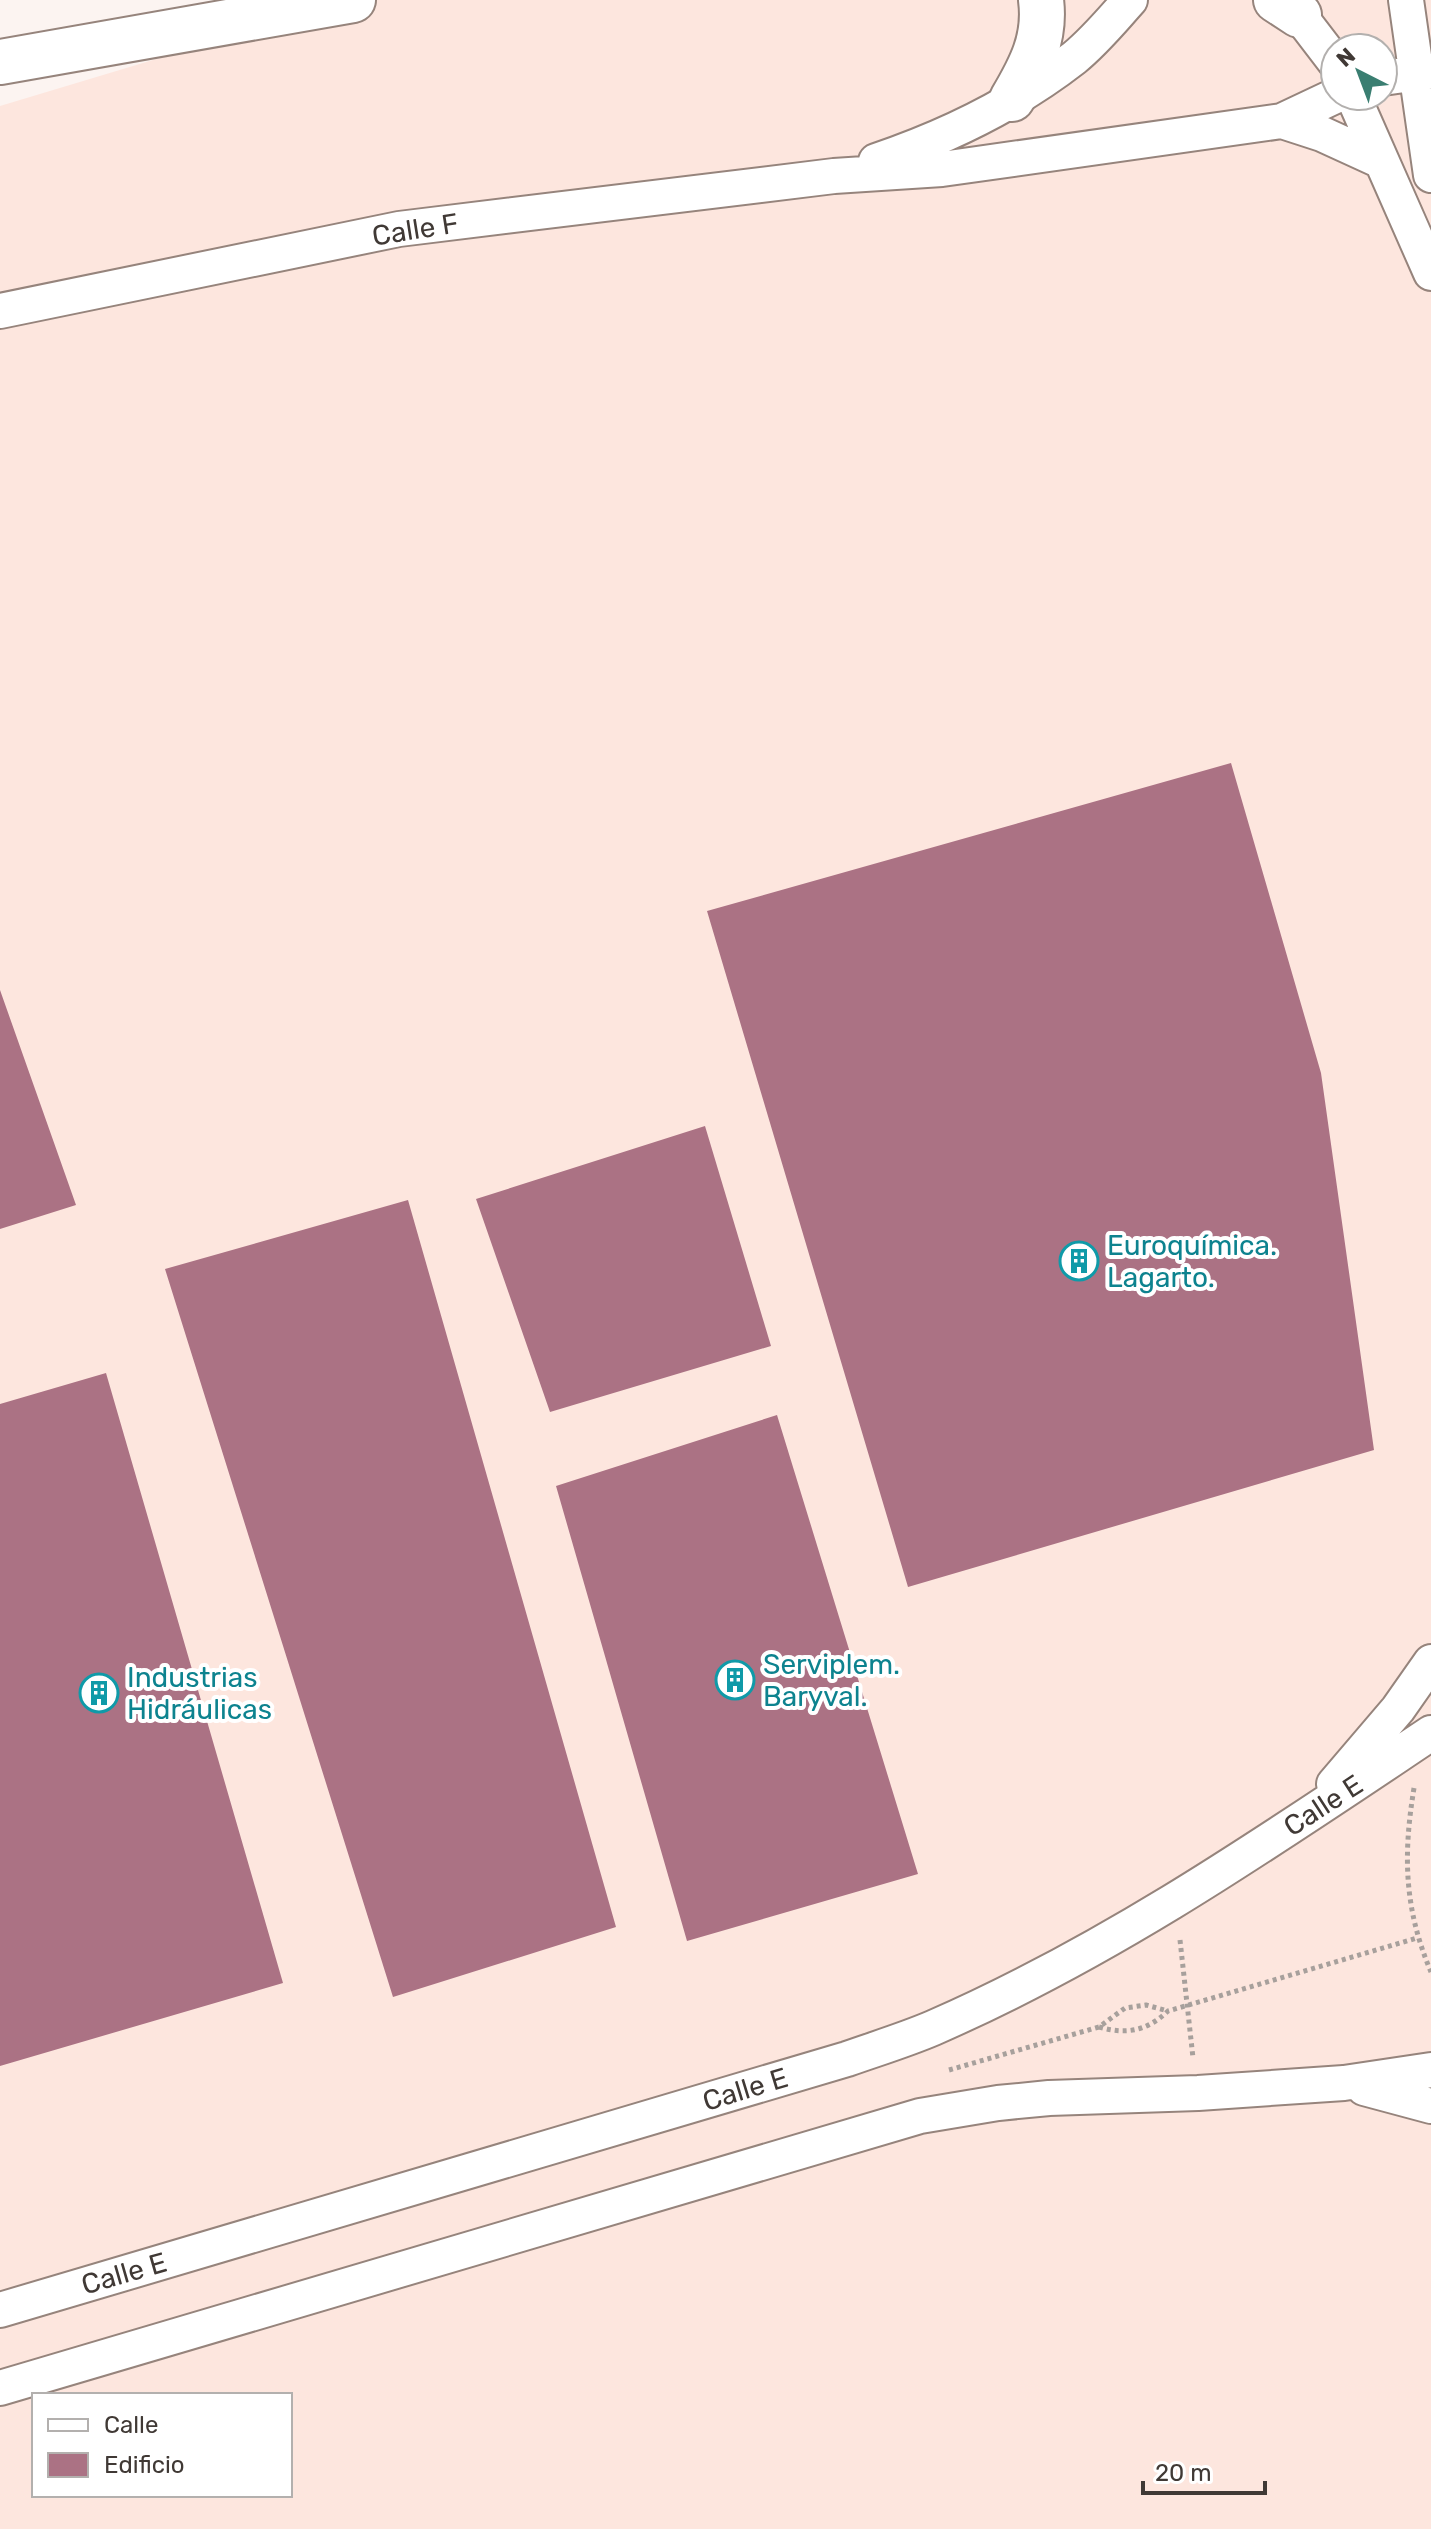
<svg xmlns="http://www.w3.org/2000/svg" width="1431" height="2529" viewBox="0 0 1431 2529" font-family="Rubik,sans-serif">
<style>
.built{fill:#fde6de;fill-rule:evenodd}
.building{fill:#ab7284}
.lines{fill:none;stroke-linecap:round;stroke-linejoin:round}
.street-casing{stroke:#96847c;stroke-width:38}
.highway-casing{stroke:#96847c;stroke-width:48}
.path{stroke:#a7a09c;stroke-width:5;stroke-dasharray:4 4;stroke-linecap:butt}
.street{stroke:#fff;stroke-width:34}
.highway{stroke:#fff;stroke-width:44}
.labels{text-anchor:middle;stroke-width:8;stroke-linejoin:round;paint-order:stroke}
.street-label{font-size:28px;fill:#403935;stroke:#fff}
.culture-label{font-size:28px;fill:#0d838f;stroke:#fff;text-anchor:start}
</style>
<rect width="100%" height="100%" fill="#fcf4f1"/>
<path class="built" d="M352 0H1431V2529H0V106ZM1335 48H1383V96H1335ZM34 2395H290V2495H34Z"/>
<path class="building" d="M1231 763 1321 1073 1374 1450 908 1587 707 911Z
M0 990 76 1205 0 1229Z
M705 1126 771 1346 550 1412 476 1199Z
M408 1200 616 1927 393 1997 165 1269Z
M106 1373 283 1983 0 2066V1404Z
M777 1415 918 1874 687 1941 556 1486Z"/>
<g class="lines">
<defs>
<path id="street" d="M1294 0 1299 15 1335 62
M1406 0 1431 175
M1383 78 1431 71
M1353 96 1431 273
M1282 121 1322 134 1381 161
M876 161C947 137 1015 104 1074 58 1095 41 1112 20 1130 0
M0 311 399 229 834 176 942 169 1282 121 1335 96
M1334 1784 1398 1709 1431 1662
M1364 2088 1431 2106
M0 2310 847 2059C875 2049 905 2040 933 2028 1110 1951 1271 1840 1431 1733
M0 2388 920 2116 998 2103 1049 2098 1198 2093 1344 2083 1431 2070"/>
<path id="highway" d="M1276 0 1299 15
M0 62 353 0
M1012 99C1031 67 1046 38 1041 0"/>
</defs>
<use href="#street" class="street-casing"/>
<use href="#highway" class="highway-casing"/>
<path class="path" d="M1414 1788C1403 1855 1404 1908 1431 1972
M1180 1940 1193 2058
M1099 2027C1126 2035 1147 2031 1168 2011L1417 1938
M949 2070 1099 2027 1125 2008 1146 2005 1168 2011"/>
<use href="#street" class="street"/>
<use href="#highway" class="highway"/>
</g>
<defs>
<symbol id="building-ring" viewBox="-11 -11 22 22"><circle r="9.5" fill="#fff" stroke="#0f9aa8" stroke-width="1.5"/><path d="M-4-6H4V6H1V3H-1V6H-4ZM-2.5-4.3h1.7v1.8h-1.7ZM.8-4.3h1.7v1.8H.8ZM-2.5-1h1.7V.8h-1.7ZM.8-1h1.7V.8H.8Z" fill="#0f9aa8"/></symbol>
</defs>
<g fill-rule="evenodd">
<use href="#building-ring" x="1057" y="1239" width="44" height="44"/>
<use href="#building-ring" x="713" y="1658" width="44" height="44"/>
<use href="#building-ring" x="77" y="1671" width="44" height="44"/>
</g>
<g class="labels">
<g class="street-label">
<text transform="translate(415 229) rotate(-9)" y="10">Calle F</text>
<text transform="translate(1323 1805) rotate(-33)" y="10">Calle E</text>
<text transform="translate(745 2089) rotate(-17)" y="10">Calle E</text>
<text transform="translate(124 2273) rotate(-16)" y="10">Calle E</text>
</g>
<g class="culture-label">
<text x="1107" y="1255">Euroquímica.<tspan x="1107" dy="32">Lagarto.</tspan></text>
<text x="763" y="1674">Serviplem.<tspan x="763" dy="32">Baryval.</tspan></text>
<text x="127" y="1687">Industrias<tspan x="127" dy="32">Hidráulicas</tspan></text>
</g>
</g>
<rect x="32" y="2393" width="260" height="104" fill="#ffffff" stroke="#b3b0ae" stroke-width="2"/>
<rect x="48" y="2419" width="40" height="12" fill="#ffffff" stroke="#b3b0ae" stroke-width="2"/>
<text x="104" y="2433" font-size="24" fill="#403935">Calle</text>
<rect x="48" y="2453" width="40" height="24" fill="#ab7284" stroke="#b3b0ae" stroke-width="2"/>
<text x="104" y="2473" font-size="24" fill="#403935">Edificio</text>
<g transform="translate(1359 72) rotate(318)"><circle r="38" fill="#ffffff" stroke="#b3b0ae" stroke-width="2"/>
<path d="M0-6L14 30L0 20L-14 30Z" fill="#3a7e71"/>
<text y="-12" font-size="22" font-weight="bold" text-anchor="middle" fill="#403935">N</text>
</g>
<path d="M1143 2481v12h122v-12" fill="none" stroke="#403935" stroke-width="4"/>
<text x="1155" y="2481" font-size="24" fill="#403935" stroke="#ffffff" stroke-width="6" paint-order="stroke">20 m</text>
</svg>
